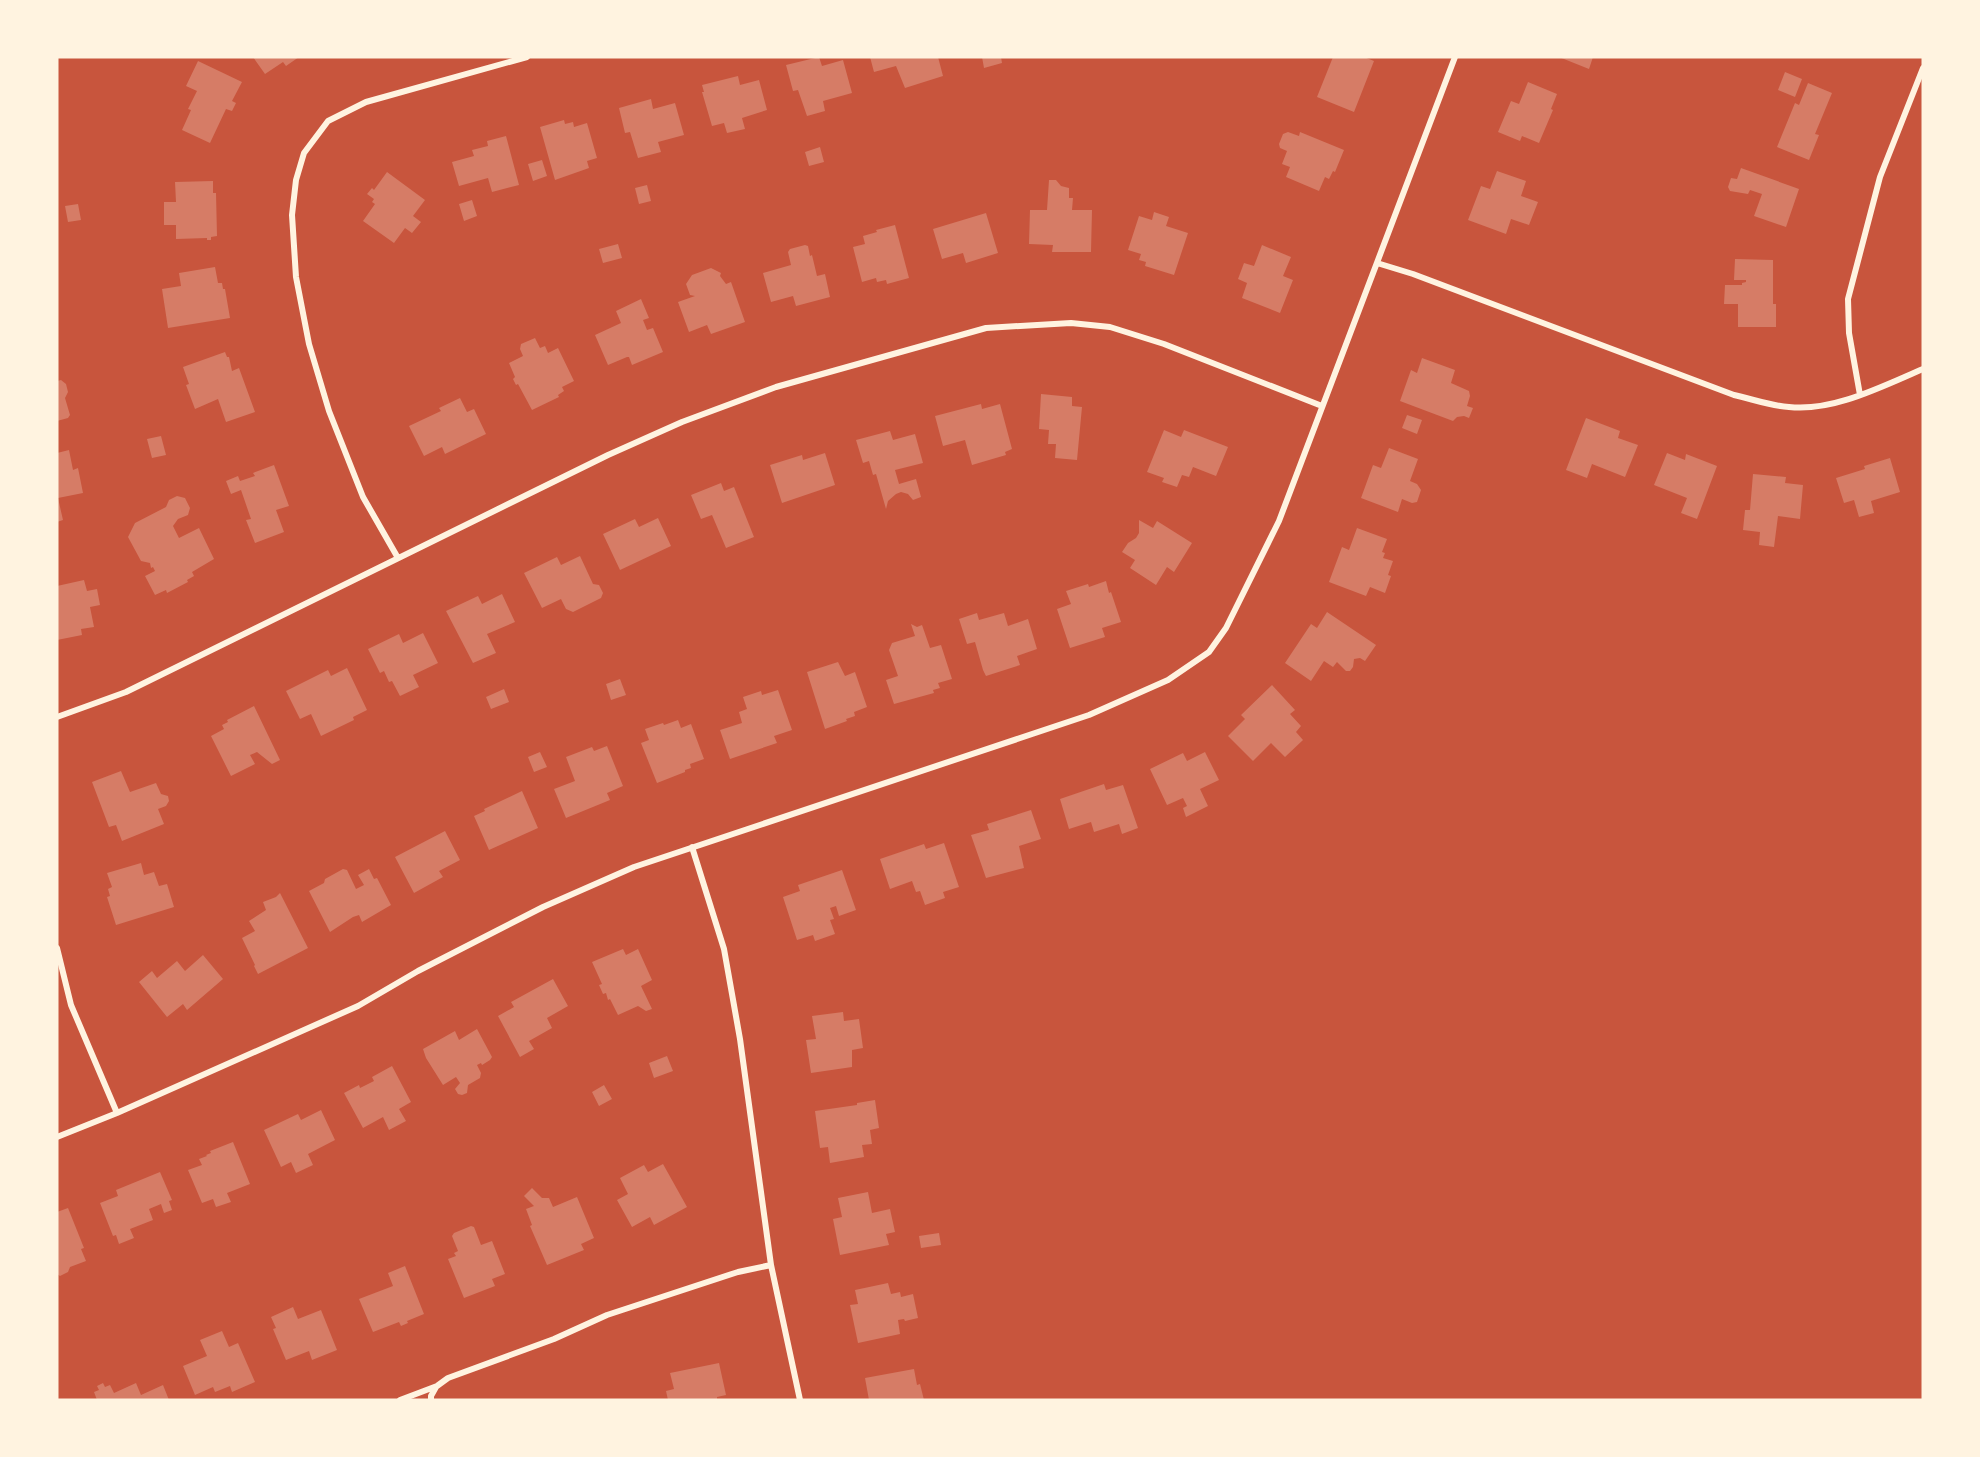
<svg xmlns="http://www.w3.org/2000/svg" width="1980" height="1457" viewBox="0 0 1980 1457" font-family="Montserrat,sans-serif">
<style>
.building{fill:#d67c66}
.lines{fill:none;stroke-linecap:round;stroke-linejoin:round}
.minor{stroke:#fff3e0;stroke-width:6}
</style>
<rect width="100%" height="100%" fill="#c8553d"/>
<path class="building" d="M253 57H299L286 66 283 62 265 74Z
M819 57 822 66 843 60 852 93 823 101 825 111 807 116 798 90 793 91 786 65Z
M870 57H938L943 76 905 88 896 66 874 72Z
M982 57H1001L1002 63 984 68Z
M1333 57H1364L1374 61 1354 112 1317 97Z
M1559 57H1593L1589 69Z
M198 61 242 82 232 101 236 103 232 111 226 109 210 143 182 130 191 110 188 109 197 91 186 86Z
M1785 72 1802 79 1795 97 1778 90Z
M738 76 740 85 759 80 767 110 742 118 745 129 727 133 724 123 712 126 702 92H704L702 85Z
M1528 82 1557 94 1551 109 1553 110 1539 143 1522 136 1520 141 1498 132 1511 101 1519 104Z
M1808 83 1832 93 1815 134 1819 135 1809 160 1777 147 1795 103 1799 105Z
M651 99 653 109 675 103 684 135 658 142 661 152 638 158 630 132 625 133 619 108Z
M564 120 565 124 573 122 574 127 587 123 597 158 587 161 589 168 555 180 540 127Z
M1288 132 1299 136 1300 132 1344 150 1335 172 1333 171 1329 179 1325 177 1319 191 1286 177 1290 167 1282 164 1287 151 1280 148 1279 144 1283 134Z
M506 136 519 185 492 192 488 178 459 186 452 162 474 156 472 150 488 146 487 141Z
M820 147 824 162 809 166 805 152Z
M542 160 547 176 533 181 528 164Z
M1741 168 1799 189 1786 227 1754 216 1762 194 1750 190 1748 194 1730 191 1728 187 1731 178 1737 179Z
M1497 171 1526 181 1521 196 1538 202 1529 225 1511 219 1506 234 1468 220 1481 186 1490 189Z
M387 172 425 200 413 216 421 222 412 233 405 228 394 243 363 221 375 204 372 202 374 199 367 194 372 188 374 190Z
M1049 180H1056L1061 186 1069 188V198H1073L1072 210H1092L1091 252H1052L1053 245 1029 244 1030 210H1047Z
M213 181V193H216L217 236 211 237V240H207V238L176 239V225H164V202H176L175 182Z
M647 185 651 201 639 204 635 188Z
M472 200 477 216 464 221 459 204Z
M78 204 81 220 68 222 65 206Z
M1154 212 1169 217 1166 226 1188 233 1174 275 1145 266 1146 262 1139 260 1141 254 1128 250 1139 216 1152 220Z
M986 213 998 253 966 263 963 253 942 259 933 229Z
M895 225 909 278 887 284 886 280 877 282 876 278 862 282 853 247 865 244 863 236 877 232 876 230Z
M618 244 622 258 603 263 599 249Z
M805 245 808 246 810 256 812 255 817 276 825 274 830 297 796 306 793 296 771 302 763 273 791 265 788 252 790 249Z
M1262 245 1291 257 1283 276 1293 280 1280 313 1242 298 1247 283 1238 279 1244 263 1254 266Z
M1735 259 1773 260V304H1776V327H1738V304H1724L1725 285H1742V283L1746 282V280H1734Z
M215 267 218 283H222L223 289H225L230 318 168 328 162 289 181 286 179 273Z
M711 268 721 273 720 276 726 284 731 282 745 322 711 334 707 325 689 332 678 302 695 296 690 295 686 284 692 275Z
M641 299 649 318 643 320 647 330 653 328 663 352 632 365 629 357H627L608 365 595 335 621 323 616 311Z
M535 338 540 348 545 346 548 353 558 348 574 381 562 387 564 391 558 395 559 397 532 410 518 384 516 385 513 379 515 377 509 363 523 356 520 349 521 344Z
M225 352 227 357H229L232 371 239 368 255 412 226 422 218 399 195 409 186 385 189 384 183 367Z
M1422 358 1455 370 1451 383 1469 391 1470 396 1467 406 1473 408 1469 418 1464 416 1457 417 1453 421 1400 401 1411 370 1417 373Z
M61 380 66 384 68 392 65 398 70 415 68 418 57 421V381Z
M1041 394 1072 397V406L1082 407 1077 460 1055 458 1056 444H1048L1049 430 1039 429Z
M460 398 467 412 474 409 486 434 445 454 442 447 424 456 409 426 441 411 439 408Z
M981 404 982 409 1000 404 1012 449 1005 452 1006 455 972 465 965 440 943 446 935 416Z
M1407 415 1422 420 1417 434 1402 428Z
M1586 418 1620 431 1618 438 1638 445 1625 477 1592 464 1587 478 1566 470Z
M1164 430 1181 437 1184 430 1228 447 1216 476 1193 467 1189 477 1182 475 1177 487 1162 482 1164 478 1147 472Z
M890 431 893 440 915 434 923 463 895 470 899 484 916 479 921 497 913 500 908 494 901 492 896 494 888 501 886 509 876 474 873 475 869 461 863 463 856 440Z
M161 436 166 455 152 458 147 439Z
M1389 448 1418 459 1410 481 1417 484 1421 490 1417 502 1412 503 1402 499 1398 512 1361 498 1373 465 1381 468Z
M69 450 73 470 78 468 83 493 58 498 63 520 57 522V453Z
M825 453 835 485 782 503 770 465 802 455 803 460Z
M1667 453 1685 460 1686 454 1717 466 1697 519 1681 513 1687 498 1654 485Z
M1890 458 1900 492 1871 501 1874 513 1859 517 1854 500 1844 503 1836 478 1865 469 1864 466Z
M274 465 289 506 276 510 284 532 255 543 246 520 251 519 241 490 231 494 226 481 238 476 240 481 255 476 253 473Z
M1753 474 1786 477 1785 483 1803 485 1800 519 1778 516 1774 547 1759 545 1760 532 1743 530 1745 510H1750Z
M721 483 724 491 734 487 754 537 726 548 712 515 701 519 691 495Z
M177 496 185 498 190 508 188 515 178 519 173 526 179 538 199 528 214 559 192 572 194 576 187 580 188 582 167 593 166 590 155 595 145 576 155 571 153 567 151 568 150 563 141 561 128 537 135 523 166 507 169 500Z
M658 518 671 546 620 570 603 534 635 519 639 527Z
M1139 520 1153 528 1157 521 1192 543 1174 572 1167 567 1156 585 1130 568 1135 560 1122 552 1128 543 1136 538 1139 533Z
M1357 528 1387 539 1382 552 1385 553 1383 558 1393 561 1388 575 1391 576 1385 593 1370 587 1366 596 1329 582 1342 547 1349 550Z
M580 556 593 584 599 585 603 593 601 598 573 612 566 609 561 599 542 608 524 573 557 557 561 565Z
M84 580 87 591 97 589 100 605 90 607 94 627 81 629 82 635 57 640V586Z
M1106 581 1109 593 1111 592 1121 622 1102 628 1105 637 1070 648 1057 609 1071 604 1066 591 1088 584 1089 587Z
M502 594 515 622 487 634 496 653 473 663 446 611 478 596 482 604Z
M1327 612 1376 645 1365 661 1360 658 1354 659 1353 667 1350 671H1346L1337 662 1333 667 1324 661 1311 681 1285 663 1311 624 1317 628Z
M977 613 979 620 1004 613 1008 626 1028 619 1037 649 1017 656 1020 665 986 676 983 670 975 642 967 644 959 619Z
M911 624 917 627 922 625 930 648 941 645 952 679 938 683 940 688 933 690 934 693 894 704 886 680 898 676 889 650 892 643 915 636Z
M423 633 438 663 413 675 419 687 400 696 392 681 389 682 384 671 380 673 368 649 399 634 403 643Z
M838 662 845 676 855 672 867 707 854 712 855 716 846 719 847 721 825 729 807 672Z
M347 668 367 710 353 717 354 720 321 736 311 714 300 719 286 691 328 670 331 676Z
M620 679 626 695 611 700 606 684Z
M1272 685 1295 710 1290 714 1301 726 1296 732 1303 740 1285 757 1271 743 1253 761 1228 736 1245 719 1241 715Z
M504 689 509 702 491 709 486 697Z
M778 690 792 730 774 736 777 743 730 759 720 730 742 723 739 712 747 709 743 697 761 691 762 695Z
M254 706 280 760 272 764 257 752 250 755 255 764 231 776 211 736 224 729 222 725 228 722 227 720Z
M678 720 681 728 691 724 704 759 690 764 691 768 685 770V772L657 783 641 743 649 740 645 729 663 723 664 725Z
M607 746 623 786 607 793 610 800 566 818 554 789 575 781 566 757 592 747 594 751Z
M540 752 547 767 534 772 528 757Z
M1205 752 1219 780 1200 789 1208 806 1186 817 1183 808 1187 806 1183 798 1167 805 1150 769 1183 753 1187 761Z
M121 771 130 792 156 783 161 794 168 796 169 801 166 806 158 809 164 824 122 841 116 825 109 827 92 782Z
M1104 784 1106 790 1123 785 1138 828 1122 834 1119 824 1094 832 1091 822 1069 829 1060 799Z
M522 791 538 828 489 850 474 816 485 811 484 809Z
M1031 810 1041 839 1019 846 1024 868 986 878 971 835 989 830 987 824Z
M445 831 460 860 439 871 443 877 414 893 395 857Z
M944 843 959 887 943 892 945 898 925 905 920 891 916 892 912 881 890 889 880 859 924 844 926 849Z
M141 863 144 875 154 872 159 886 167 884 174 907 116 925 107 897 110 896 108 889 112 887 107 873Z
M343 869 347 870 356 889 364 885 358 875 369 869 374 879 377 878 391 905 362 922 359 915 353 917 330 932 309 891 324 883 325 879Z
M842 870 856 910 839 916 836 906 830 908 834 919 830 920 835 934 815 941 813 935 797 940 783 897 800 891 798 885Z
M280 893 308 948 258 974 254 966 255 965 242 938 255 931 249 921 266 910 263 902 276 897Z
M623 949 626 955 638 949 652 980 641 986 652 1009 646 1011 638 1006 618 1015 610 999 608 1000 606 993 603 994 599 985 602 984 592 962Z
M203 955 223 979 187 1010 183 1004 167 1017 139 982 152 971 157 978 177 961 185 971Z
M553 979 568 1006 547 1018 552 1028 529 1041 534 1049 520 1057 498 1016 514 1007 511 1002Z
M843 1012 844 1021 859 1019 863 1048 852 1050V1067L811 1073 806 1040 816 1039 812 1016Z
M477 1029 492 1057 490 1060 482 1065 481 1063 477 1065 481 1073 480 1078 468 1085 467 1093 462 1095 458 1094 455 1089 460 1083 456 1077 443 1085 426 1058 423 1049 455 1031 459 1040Z
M667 1056 673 1071 654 1078 649 1063Z
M392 1066 411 1102 399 1109 406 1121 389 1130 383 1117 363 1128 344 1093 359 1085 360 1088 374 1081 372 1077Z
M604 1085 612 1099 599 1106 592 1092Z
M875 1100 879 1128 870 1130 872 1144 862 1145 864 1157 830 1163 828 1147 820 1148 815 1111 857 1105V1103Z
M321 1110 335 1140 308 1154 313 1165 296 1173 291 1162 281 1167 264 1130 298 1114 301 1120Z
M233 1142 250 1184 227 1193 231 1202 216 1207 213 1199 202 1203 188 1170 202 1165 199 1159 207 1156 206 1155 211 1153 210 1151Z
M663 1164 687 1207 654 1225 650 1217 632 1227 617 1200 628 1194 620 1178 644 1165 648 1172Z
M160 1172 172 1200 169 1201 172 1210 164 1213 161 1204 149 1209 153 1220 130 1229 134 1238 119 1244 116 1235 113 1236 100 1203 118 1196 116 1190Z
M532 1188 542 1198H549L553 1207 577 1197 594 1238 581 1244 584 1250 547 1265 530 1226 532 1225 526 1209 534 1206 524 1196Z
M868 1192 872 1213 890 1209 895 1232 886 1234 889 1245 840 1255 833 1219 842 1217 838 1198Z
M68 1208 84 1248 81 1249 86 1261 70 1267 68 1272 60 1276 57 1274V1212Z
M471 1226 474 1227 481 1245 492 1241 505 1274 492 1279 495 1286 464 1298 448 1259 456 1256 454 1253 458 1251 452 1236 454 1233Z
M939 1233 941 1245 921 1248 919 1236Z
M405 1266 424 1314 407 1321 408 1323 401 1326 399 1322 373 1332 359 1299 393 1286 388 1273Z
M888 1283 891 1294 900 1292 901 1297 913 1294 918 1318 905 1321 904 1319 898 1320 900 1334 858 1343 850 1305 858 1304 855 1290Z
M293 1307 298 1319 321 1310 337 1350 312 1360 309 1351 286 1360 273 1329 276 1328 271 1317Z
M222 1331 229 1347 238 1343 255 1382 232 1392 230 1386 215 1392 213 1387 195 1395 183 1366 207 1356 200 1340Z
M719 1363 726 1395 717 1397V1400H668L666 1391 674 1389 670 1373Z
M914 1369 917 1385 920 1384 924 1400H869L865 1378Z
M103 1383 105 1387 110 1385 114 1393 136 1383 141 1395 163 1385 169 1400H97L94 1392 99 1390 97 1386Z"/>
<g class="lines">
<path class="minor" d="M1377 263 1413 274 1734 395C1752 399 1771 406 1789 407 1833 412 1883 386 1923 369
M1860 395 1849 333 1848 299 1880 177 1923 68
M398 558 363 497 329 411 309 344 296 277 292 215 296 180 304 153 328 121 366 102 527 57
M57 717 126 692 608 455 682 422 776 387 986 328 1071 323 1110 327 1164 344 1322 406
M692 847 724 949 740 1039 771 1265 800 1400
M57 948 71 1005 117 1113
M57 1137 117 1113 358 1006 418 971 543 907 634 867 1089 715 1168 680 1209 652 1226 628 1279 521 1455 57
M400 1400 437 1386 448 1378 554 1339 607 1315 738 1272 771 1265
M431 1400V1396L436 1387"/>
</g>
<rect width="1980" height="1457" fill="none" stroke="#fff3e0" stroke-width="117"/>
</svg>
